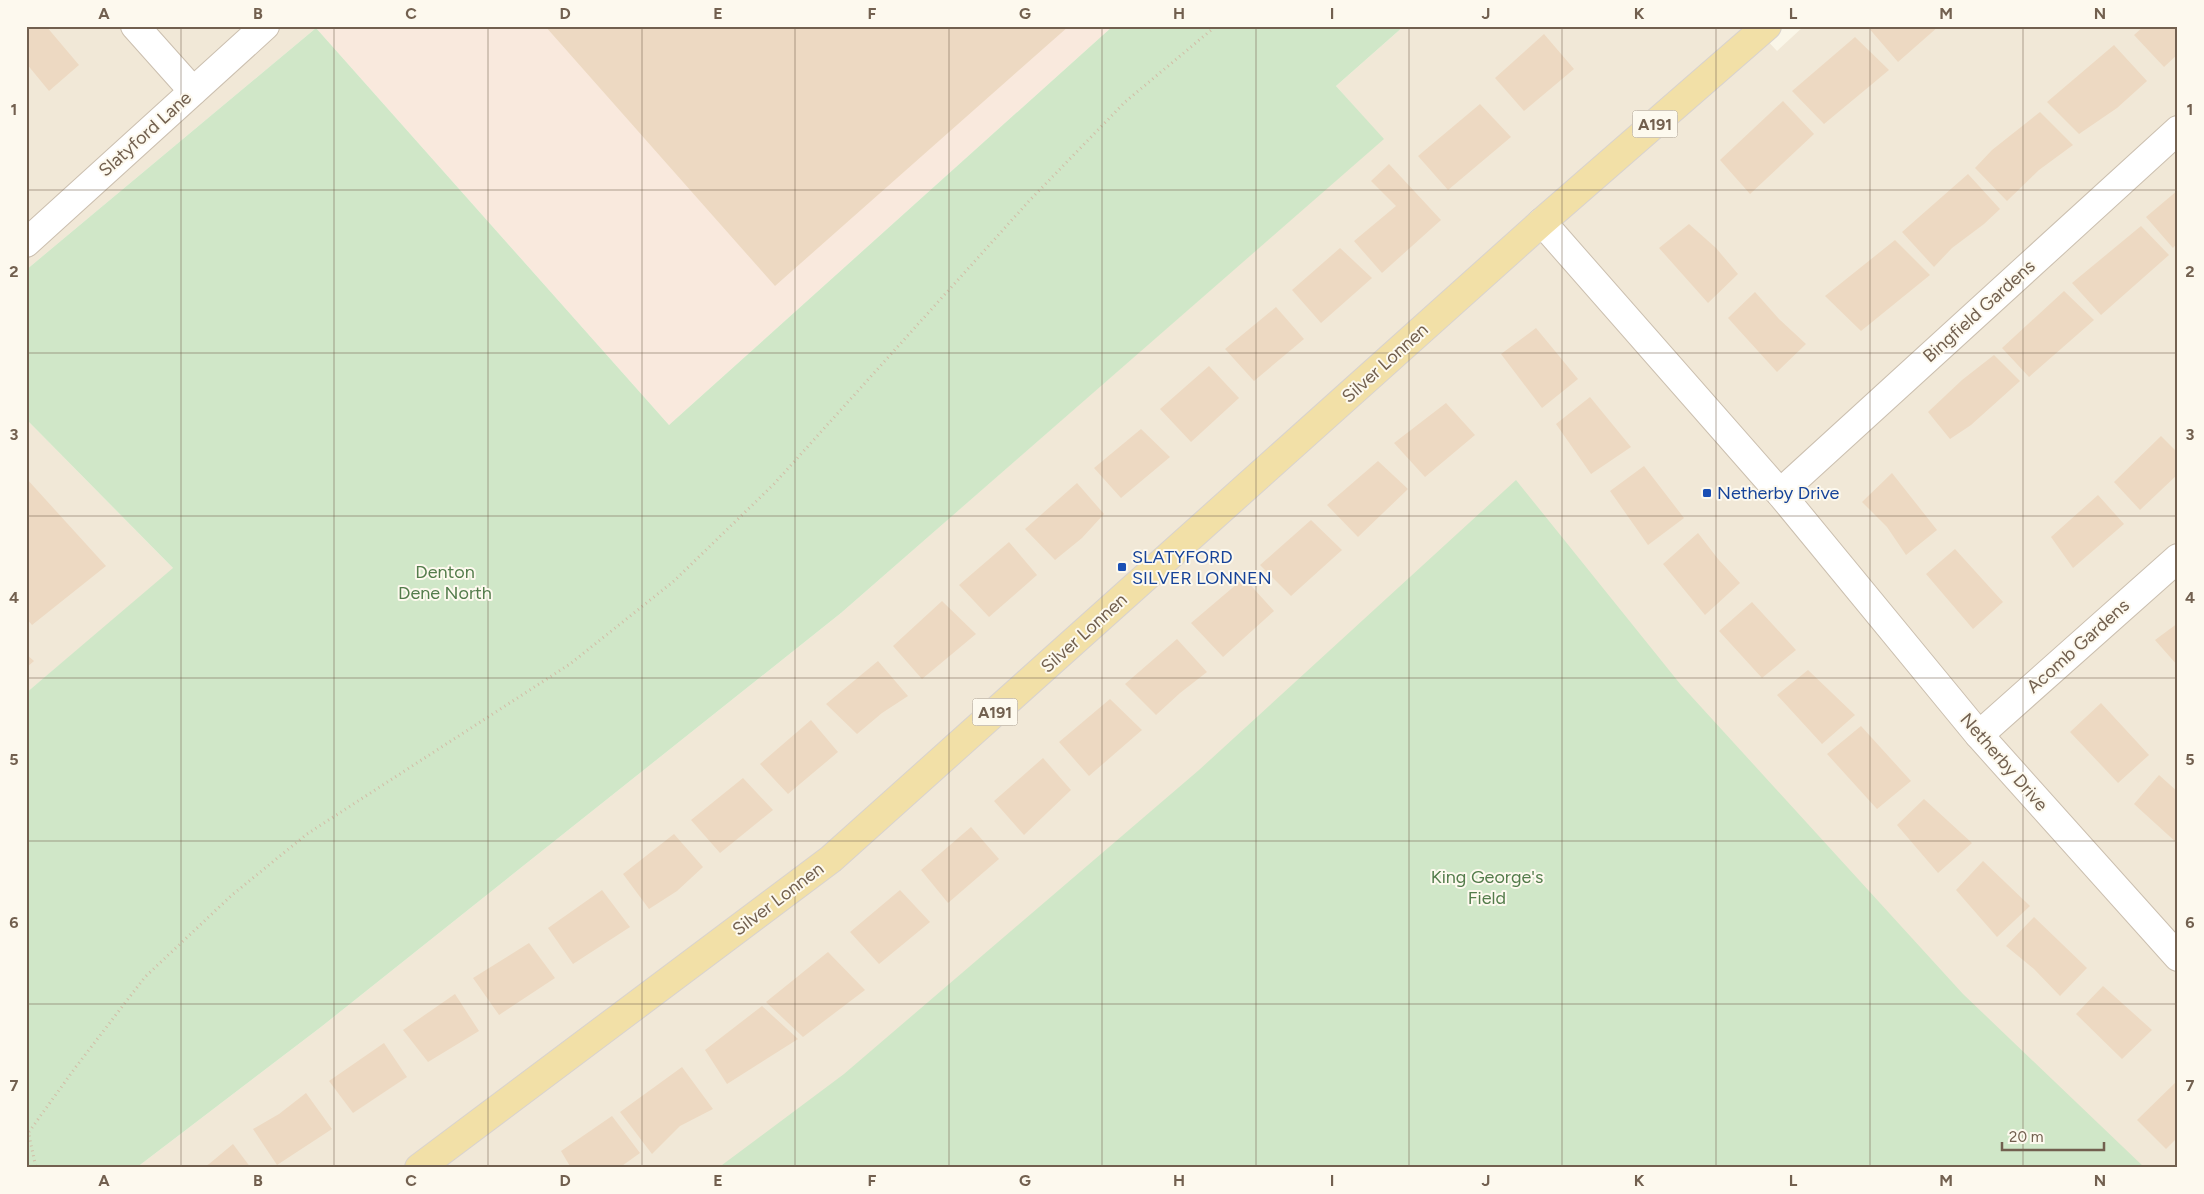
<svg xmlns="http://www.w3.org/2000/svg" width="2204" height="1194" viewBox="0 0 2204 1194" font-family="Figtree,sans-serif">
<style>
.residential{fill:#f1e8d7}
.commercial{fill:#f9e9dd}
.green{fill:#d0e7c8}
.building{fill:#edd9c2}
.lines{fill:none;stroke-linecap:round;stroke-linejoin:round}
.minor-casing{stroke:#cbbfaf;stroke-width:30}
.tertiary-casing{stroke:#cbbfaf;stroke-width:30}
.primary-casing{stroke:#d8d2ce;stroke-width:30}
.path{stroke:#d2bca6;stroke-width:3;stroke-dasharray:1 4;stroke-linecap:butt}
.minor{stroke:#fff;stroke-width:28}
.tertiary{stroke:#fff;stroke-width:28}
.primary{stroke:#f2e0a7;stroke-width:28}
.grid{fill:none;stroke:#72604f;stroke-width:1;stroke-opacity:0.55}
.transit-dot{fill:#1a4fb4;stroke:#fdf9ee;stroke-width:2}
.labels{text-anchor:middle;stroke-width:4;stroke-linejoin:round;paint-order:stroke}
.shield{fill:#fdf9ee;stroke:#9c8e7f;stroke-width:1}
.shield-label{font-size:16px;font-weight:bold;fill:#72604f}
.street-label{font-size:18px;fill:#72604f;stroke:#fdf9ee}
.transit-label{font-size:18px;fill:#164399;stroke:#fdf9ee;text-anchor:start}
.park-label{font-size:18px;fill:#537c4b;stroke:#fdf9ee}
.neatline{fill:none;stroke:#72604f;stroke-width:2}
.grid-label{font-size:16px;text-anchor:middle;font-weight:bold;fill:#72604f}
</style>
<rect width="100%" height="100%" fill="#faf6e8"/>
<path class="residential" d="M26 26H316V28L26 270Z
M1404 26H1754L1777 51 1804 26H2178V1168H136L321 1027 841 613 1383 139 1336 86Z
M26 419 174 569 26 693Z"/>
<path class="commercial" d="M317 26H1113L669 425 316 28Z"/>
<path class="green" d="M1113 26H1404L1336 86 1384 139 841 613 321 1027 136 1168H26V693L173 568 26 419V270L316 28 669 425Z
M1516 480 1681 685 1963 994 2145 1168H718L844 1074 1199 770Z"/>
<path class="building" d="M26 26H46L79 65 49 91 26 63Z
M545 26H1069L775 286Z
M1867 26H1939L1898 62Z
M2144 26H2178V54L2164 67 2134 35Z
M1544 34 1574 69 1524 111 1495 78Z
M1855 37 1889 70 1824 124 1792 91Z
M2114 45 2147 81 2117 108 2079 134 2047 102Z
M1783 101 1814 134 1750 194 1720 160Z
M1480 104 1511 137 1448 190 1418 156Z
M2040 112 2073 145 2039 170 2007 201 1975 168 1992 150Z
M1389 164 1441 220 1382 273 1354 241 1396 206 1371 181Z
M1968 174 2000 209 1984 224 1952 248 1934 267 1902 232Z
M2178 190V242L2173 248 2146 217Z
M1689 224 1716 248 1738 274 1708 303 1659 248Z
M2141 226 2169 255 2101 315 2072 283Z
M1895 240 1930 275 1861 331 1825 296Z
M1340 248 1372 278 1321 323 1292 290Z
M2064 291 2094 320 2029 377 2002 348Z
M1755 292 1779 319 1806 344 1777 372 1728 318Z
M1276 307 1304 339 1254 381 1225 349Z
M1536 328 1578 379 1542 408 1501 354Z
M1994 355 2020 381 1971 425 1950 439 1928 412 1962 380Z
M1209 366 1239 398 1191 442 1160 409Z
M1590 397 1631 447 1591 474 1556 424Z
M1446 403 1475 435 1425 477 1394 443Z
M1141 429 1170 457 1121 498 1094 468Z
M2161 436 2178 453V474L2140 510 2114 482Z
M1378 461 1408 489 1358 537 1327 505Z
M1644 466 1684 518 1648 545 1610 491Z
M1892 473 1937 530 1906 555 1887 527 1862 502Z
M26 478 106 566 32 625 26 618Z
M1077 483 1104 514 1082 538 1055 560 1025 529Z
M2098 495 2124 524 2073 568 2051 537Z
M1311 520 1342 550 1291 596 1260 565Z
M1698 533 1718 559 1740 583 1705 615 1663 564Z
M1009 542 1037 575 989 617 959 585Z
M1955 549 2003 602 1973 629 1926 574Z
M1244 578 1274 611 1223 657 1191 623Z
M942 601 976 634 922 679 893 646Z
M1752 602 1796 650 1762 678 1719 631Z
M2178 623V666L2155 640Z
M1177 639 1207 672 1180 693 1156 715 1125 684Z
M26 654 34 661 26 668Z
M878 661 908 696 882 713 857 734 826 704Z
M1808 670 1855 715 1822 744 1777 695Z
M1110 699 1142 730 1089 776 1059 742Z
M2101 703 2149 755 2118 783 2070 732Z
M811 720 838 752 788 794 760 764Z
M1861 726 1911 781 1877 809 1827 754Z
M1043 758 1071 790 1024 835 994 801Z
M2159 775 2178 792V844L2134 804Z
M743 778 773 810 720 853 691 820Z
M1924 799 1972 843 1938 873 1897 825Z
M971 827 999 859 948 903 921 870Z
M674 834 703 867 677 891 649 909 623 874Z
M1983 861 2030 906 1997 937 1956 890Z
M602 890 630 927 573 964 548 928Z
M900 890 930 922 879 964 850 932Z
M2034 917 2087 968 2060 996 2034 969 2006 946Z
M529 943 555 978 499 1015 473 978Z
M828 952 865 990 803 1037 766 1002Z
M2103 986 2152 1030 2122 1059 2076 1014Z
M455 994 479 1031 428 1062 403 1030Z
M762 1006 798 1039 727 1084 705 1050Z
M384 1043 407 1077 353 1113 329 1081Z
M682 1067 713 1109 680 1126 652 1154 620 1112Z
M2178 1080V1137L2166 1149 2137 1120Z
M306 1093 332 1129 277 1165 253 1129 279 1114Z
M612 1116 640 1153 619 1168H571L561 1151Z
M233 1144 251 1168H202L209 1164Z"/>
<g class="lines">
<defs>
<path id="minor" d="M135 26 193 91
M1780 493 2178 130
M1979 735 2178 558"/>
<path id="tertiary" d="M1542 222 1780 493 1979 735 2178 957
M26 243 265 26"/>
<path id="primary" d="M419 1168 831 859 1542 222 1767 26"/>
</defs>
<use href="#minor" class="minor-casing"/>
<use href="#tertiary" class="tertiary-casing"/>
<use href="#primary" class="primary-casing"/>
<path class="path" d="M26 1121 36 1168
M26 1136 75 1068 145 977 232 895 307 834 570 664 674 581 774 484 1029 201 1125 102 1216 26"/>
<use href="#minor" class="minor"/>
<use href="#tertiary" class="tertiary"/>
<use href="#primary" class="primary"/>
</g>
<path class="grid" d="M181 26V1168M334 26V1168M488 26V1168M642 26V1168M795 26V1168M949 26V1168M1102 26V1168M1256 26V1168M1409 26V1168M1562 26V1168M1716 26V1168M1870 26V1168M2023 26V1168M26 190H2178M26 353H2178M26 516H2178M26 678H2178M26 841H2178M26 1004H2178"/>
<g class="transit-dot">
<rect x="1702" y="488" width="10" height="10" rx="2.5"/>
<rect x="1117" y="562" width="10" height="10" rx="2.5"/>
</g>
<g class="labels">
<g class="shield">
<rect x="1632.5" y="110.5" width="45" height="27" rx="4"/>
<rect x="972.5" y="698.5" width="45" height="27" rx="4"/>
</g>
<g class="shield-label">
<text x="1655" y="130">A191</text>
<text x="995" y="718">A191</text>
</g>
<g class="street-label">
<text transform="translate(145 134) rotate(-42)" y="6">Slatyford Lane</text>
<text transform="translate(1979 311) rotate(-42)" y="6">Bingfield Gardens</text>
<text transform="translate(1385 363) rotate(-42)" y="6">Silver Lonnen</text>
<text transform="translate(1084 633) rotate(-42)" y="6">Silver Lonnen</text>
<text transform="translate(2078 646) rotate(-42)" y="6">Acomb Gardens</text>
<text transform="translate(2004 762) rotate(49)" y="6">Netherby Drive</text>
<text transform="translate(778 899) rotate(-37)" y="6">Silver Lonnen</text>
</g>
<g class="transit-label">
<text x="1717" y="499">Netherby Drive</text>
<text x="1132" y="563">SLATYFORD<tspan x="1132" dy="21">SILVER LONNEN</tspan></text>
</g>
<g class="park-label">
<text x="445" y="578">Denton<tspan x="445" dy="21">Dene North</tspan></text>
<text x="1487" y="883">King George's<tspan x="1487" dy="21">Field</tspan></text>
</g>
</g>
<rect width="2204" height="1194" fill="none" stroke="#fdf9ee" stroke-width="55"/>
<path d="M2002 1142v8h102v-8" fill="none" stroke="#72604f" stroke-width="2.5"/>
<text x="2009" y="1142" font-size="15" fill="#72604f" stroke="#fdf9ee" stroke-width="4" paint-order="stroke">20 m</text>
<rect x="28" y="28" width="2148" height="1138" class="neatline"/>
<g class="grid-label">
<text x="104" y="19">A</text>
<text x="258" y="19">B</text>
<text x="411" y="19">C</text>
<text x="565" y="19">D</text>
<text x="718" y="19">E</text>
<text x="872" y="19">F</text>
<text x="1025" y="19">G</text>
<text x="1179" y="19">H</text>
<text x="1332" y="19">I</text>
<text x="1486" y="19">J</text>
<text x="1639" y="19">K</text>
<text x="1793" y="19">L</text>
<text x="1946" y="19">M</text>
<text x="2100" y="19">N</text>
<text x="14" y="115">1</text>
<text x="2190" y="115">1</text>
<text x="14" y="277">2</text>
<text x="2190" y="277">2</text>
<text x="14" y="440">3</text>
<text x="2190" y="440">3</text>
<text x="14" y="603">4</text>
<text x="2190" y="603">4</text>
<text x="14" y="765">5</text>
<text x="2190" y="765">5</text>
<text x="14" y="928">6</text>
<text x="2190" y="928">6</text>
<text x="14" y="1091">7</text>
<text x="2190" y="1091">7</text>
<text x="104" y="1186">A</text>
<text x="258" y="1186">B</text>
<text x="411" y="1186">C</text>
<text x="565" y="1186">D</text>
<text x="718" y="1186">E</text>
<text x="872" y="1186">F</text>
<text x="1025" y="1186">G</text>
<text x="1179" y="1186">H</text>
<text x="1332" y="1186">I</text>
<text x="1486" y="1186">J</text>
<text x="1639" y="1186">K</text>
<text x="1793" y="1186">L</text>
<text x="1946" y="1186">M</text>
<text x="2100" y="1186">N</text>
</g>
</svg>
